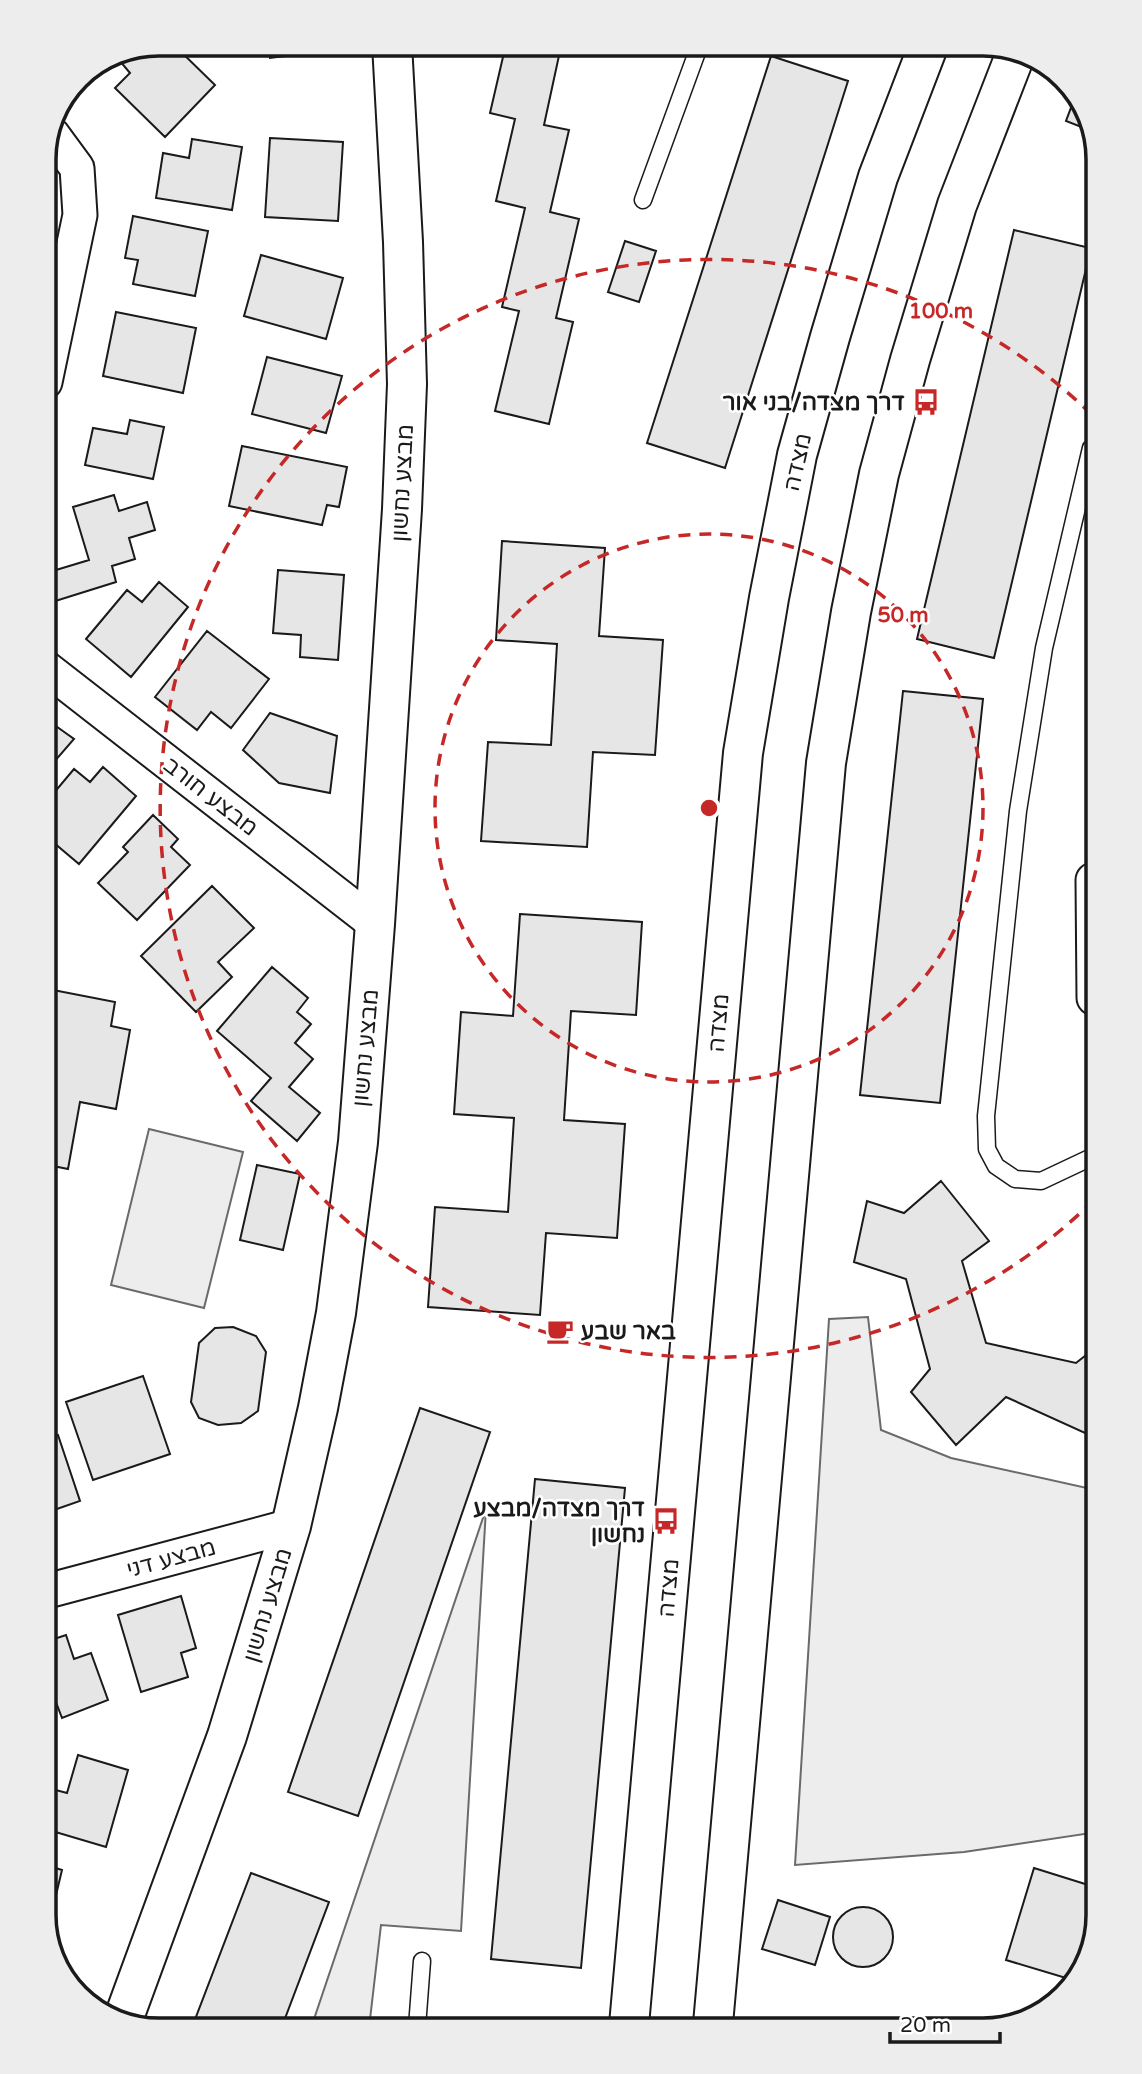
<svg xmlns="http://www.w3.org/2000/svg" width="1142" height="2074" viewBox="0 0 1142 2074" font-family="'Varela Round','Noto Sans Hebrew',sans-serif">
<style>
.green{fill:#ededed;stroke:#6a6a6a;stroke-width:2}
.building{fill:#e6e6e6;stroke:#1a1a1a;stroke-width:2}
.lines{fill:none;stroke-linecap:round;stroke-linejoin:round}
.service-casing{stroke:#1a1a1a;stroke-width:19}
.minor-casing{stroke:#1a1a1a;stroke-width:37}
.tertiary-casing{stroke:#1a1a1a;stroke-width:42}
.secondary-casing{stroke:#1a1a1a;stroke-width:42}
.service{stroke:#fff;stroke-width:16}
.minor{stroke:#fff;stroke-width:33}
.tertiary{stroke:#fff;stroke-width:38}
.secondary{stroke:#fff;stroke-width:38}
.ring{fill:none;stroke:#c62828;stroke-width:3.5;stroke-dasharray:12 9}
.labels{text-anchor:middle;stroke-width:5;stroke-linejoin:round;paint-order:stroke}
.poi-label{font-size:23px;font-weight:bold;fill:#1a1a1a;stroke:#fff;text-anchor:end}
.street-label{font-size:23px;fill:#1a1a1a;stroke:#fff}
.rim{fill:none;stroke:#1a1a1a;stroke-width:3.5}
.centre{fill:#c62828;stroke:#fff;stroke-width:3.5}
.ring-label{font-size:21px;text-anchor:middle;font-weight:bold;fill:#c62828;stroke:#fff;stroke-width:5;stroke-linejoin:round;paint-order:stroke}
</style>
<rect width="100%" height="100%" fill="#fff"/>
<path class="green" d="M149 1129 243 1152 204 1308 111 1285Z
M868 1317 881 1430 951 1458 1096 1490 1098 1832 964 1852 795 1865 829 1319Z
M486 1509 461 1931 381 1925 369 2028H311Z"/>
<path class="building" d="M159 44H173L215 85 165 137 115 88 130 73 119 60Z
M268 44H336L337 50 270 58Z
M506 44H530L560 51 544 125 569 130 550 212 579 219 556 318 573 322 549 424 495 411 519 311 502 307 525 208 496 201 515 119 490 113Z
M771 56 848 81 725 468 647 443Z
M1075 97 1089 115V130L1066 121Z
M270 138 343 142 338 221 265 217Z
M192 139 242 147 232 210 156 198 163 153 189 158Z
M133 216 208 231 195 296 133 284 138 260 125 258Z
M1014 230 1090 248V252L994 658 917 639Z
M625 241 656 251 639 302 608 292Z
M261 255 343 278 326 339 244 316Z
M116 312 196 328 183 393 103 376Z
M267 357 342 376 326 433 252 414Z
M130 420 164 427 153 479 85 465 93 428 127 434Z
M242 446 347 467 339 507 327 505 322 525 229 506Z
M114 495 119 511 147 502 155 530 129 538 135 559 112 566 116 582 49 603 46 594V573L89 560 73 507Z
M502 541 605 548 599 636 663 640 655 755 593 752 587 847 481 841 488 742 551 745 557 644 496 640Z
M278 570 344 575 338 660 300 657 301 635 273 633Z
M159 582 188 607 131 677 86 639 127 590 142 602Z
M207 631 269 679 231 728 211 712 197 730 155 697Z
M903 691 983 699 940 1103 860 1095Z
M270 713 337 736 330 793 279 783 243 750Z
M53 724 74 739 47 770V731Z
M103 767 136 796 79 864 47 837V826L56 815 47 808V801L74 769 90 782Z
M153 815 178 839 171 847 190 865 137 920 98 883 128 852 123 847Z
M212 886 254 928 218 962 232 977 196 1012 141 956Z
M520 914 642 922 636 1015 571 1011 564 1120 625 1124 617 1238 546 1233 540 1315 428 1307 435 1207 508 1212 514 1118 454 1114 461 1012 513 1016Z
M272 967 308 998 297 1012 311 1024 295 1043 313 1059 289 1087 320 1113 297 1141 251 1101 271 1078 217 1031Z
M48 989 115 1002 111 1026 130 1030 116 1109 80 1102 68 1169 53 1166 49 1185Z
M257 1165 300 1174 283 1250 240 1240Z
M941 1181 989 1241 962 1261 986 1343 1076 1363 1095 1348 1096 1438 1006 1397 956 1445 911 1392 930 1369 906 1279 854 1262 867 1201 904 1213Z
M233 1327 256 1336 266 1352 258 1411 241 1423 218 1425 199 1418 191 1402 199 1343 215 1328Z
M143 1376 170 1454 93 1480 66 1402Z
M420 1408 490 1432 358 1816 288 1792Z
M58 1435 80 1501 51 1511 50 1438Z
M535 1479 625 1488 581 1968 491 1959Z
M181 1596 196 1648 181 1653 188 1677 141 1692 118 1615Z
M66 1635 74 1659 91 1653 108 1700 62 1718 51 1689V1640Z
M78 1755 128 1770 106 1847 52 1831V1789L67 1793Z
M52 1867 62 1870 52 1912Z
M1034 1868 1098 1888V1915L1076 1981 1006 1960Z
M251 1873 329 1902 281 2029 191 2030Z
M778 1900 830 1917 815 1965 762 1949Z
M833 1937a30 30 0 1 1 60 0a30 30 0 1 1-60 0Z
M491 2021 535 2026 491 2027Z"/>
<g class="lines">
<defs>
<path id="service" d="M643 200 700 44
M1091 448 1044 648 1018 811 986 1116 987 1149 996 1166 1015 1179 1041 1181 1094 1156
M417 2027 422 1961"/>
<path id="minor" d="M45 382 80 215 77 168 52 134
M46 668 375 924
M1093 880 1094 998
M51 1590 291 1526"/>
<path id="tertiary" d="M123 2020 227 1736 291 1526 318 1408 336 1313 358 1142 375 924 402 509 407 384 403 242 392 44"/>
<path id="secondary" d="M713 2024 826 763 851 612 879 474 910 360 957 205 1016 53
M629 2025 743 753 769 598 797 455 830 337 878 177 929 44"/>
</defs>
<use href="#service" class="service-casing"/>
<use href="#minor" class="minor-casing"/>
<use href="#tertiary" class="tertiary-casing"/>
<use href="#secondary" class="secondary-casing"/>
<use href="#service" class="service"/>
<use href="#minor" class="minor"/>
<use href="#tertiary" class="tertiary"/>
<use href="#secondary" class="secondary"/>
</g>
<g class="ring">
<circle cx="709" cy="808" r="274"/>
<path d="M1094 1200A549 549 0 1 1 1090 413"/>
</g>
<defs>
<symbol id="bus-bare" viewBox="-9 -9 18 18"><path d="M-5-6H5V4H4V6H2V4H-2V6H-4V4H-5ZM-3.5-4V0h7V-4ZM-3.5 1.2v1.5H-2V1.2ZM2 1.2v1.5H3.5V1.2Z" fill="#c62828" stroke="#fff" stroke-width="2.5" paint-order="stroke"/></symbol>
<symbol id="cafe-bare" viewBox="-9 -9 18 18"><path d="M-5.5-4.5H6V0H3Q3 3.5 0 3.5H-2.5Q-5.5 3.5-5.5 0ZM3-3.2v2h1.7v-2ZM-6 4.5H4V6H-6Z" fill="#c62828" stroke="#fff" stroke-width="2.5" paint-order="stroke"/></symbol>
</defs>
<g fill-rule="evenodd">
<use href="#bus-bare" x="907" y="383" width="38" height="38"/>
<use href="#cafe-bare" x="541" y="1312" width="38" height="38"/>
<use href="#bus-bare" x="647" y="1502" width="38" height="38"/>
</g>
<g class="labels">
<g class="poi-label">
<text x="905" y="410">דרך מצדה/בני אור</text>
<text x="581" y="1339" text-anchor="start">באר שבע</text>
<text x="645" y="1516">דרך מצדה/מבצע<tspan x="645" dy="26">נחשון</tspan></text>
</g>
<g class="street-label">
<text transform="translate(797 462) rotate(-77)" y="8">מצדה</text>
<text transform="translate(402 483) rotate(-87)" y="8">מבצע נחשון</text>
<text transform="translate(211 796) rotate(38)" y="8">מבצע חורב</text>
<text transform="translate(718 1023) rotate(-85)" y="8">מצדה</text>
<text transform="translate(365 1048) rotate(-85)" y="8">מבצע נחשון</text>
<text transform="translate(171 1558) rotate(-15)" y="8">מבצע דני</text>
<text transform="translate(668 1588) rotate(-85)" y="8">מצדה</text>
<text transform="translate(267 1605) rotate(-73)" y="8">מבצע נחשון</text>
</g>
</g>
<path d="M0 0H1142V2074H0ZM159 56H983A103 103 0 0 1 1086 159V1915A103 103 0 0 1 983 2018H159A103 103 0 0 1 56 1915V159A103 103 0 0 1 159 56Z" fill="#ededed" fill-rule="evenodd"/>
<path class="rim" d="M159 56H983A103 103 0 0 1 1086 159V1915A103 103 0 0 1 983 2018H159A103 103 0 0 1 56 1915V159A103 103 0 0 1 159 56Z"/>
<circle cx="709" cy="808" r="10" class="centre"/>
<g class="ring-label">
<text x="941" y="318">100 m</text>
<text x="903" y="622">50 m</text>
</g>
<path d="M890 2032v10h110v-10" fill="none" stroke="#1a1a1a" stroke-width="3.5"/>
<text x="900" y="2032" font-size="21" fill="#1a1a1a" stroke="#ffffff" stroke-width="5" paint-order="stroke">20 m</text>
</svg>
